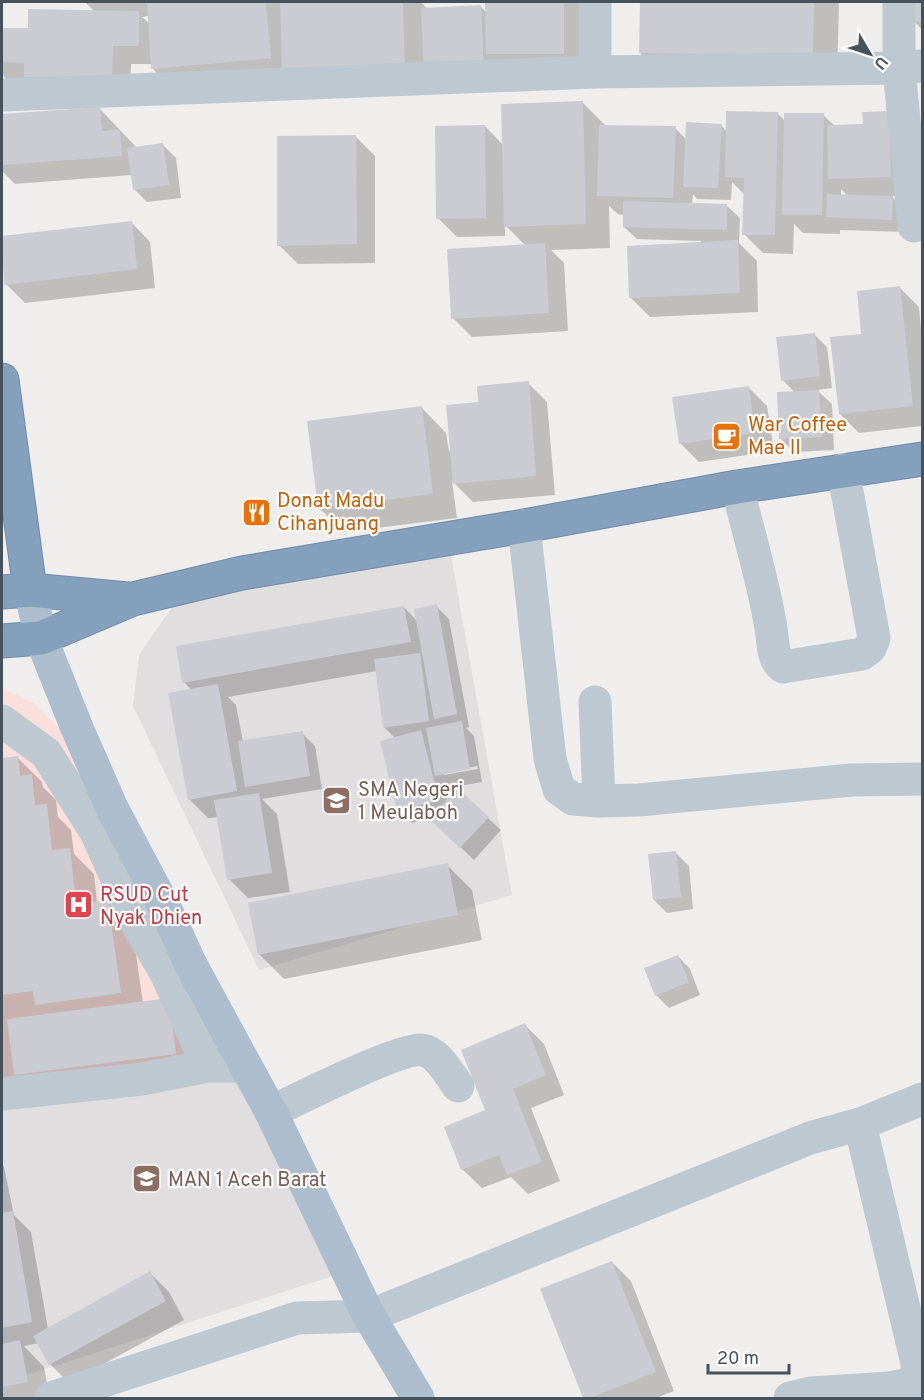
<svg xmlns="http://www.w3.org/2000/svg" width="924" height="1400" viewBox="0 0 924 1400" font-family="Overpass,sans-serif">
<style>
.education{fill:#e1dedf}
.medical{fill:#fbdfdc}
.shadow{fill:#0003;fill-rule:evenodd}
.building{fill:#caccd2}
.lines{fill:none;stroke-linecap:round;stroke-linejoin:round}
.highway-casing{stroke:#6f8ba9;stroke-width:35}
.minor{stroke:#bdc8d0;stroke-width:33}
.major{stroke:#acbdcd;stroke-width:33}
.highway{stroke:#84a0bd;stroke-width:33}
.labels{text-anchor:middle;stroke-width:4.5;stroke-linejoin:round;paint-order:stroke}
.food-label{font-size:20px;fill:#c56008;stroke:#fff;text-anchor:start}
.education-label{font-size:20px;fill:#785e54;stroke:#fff;text-anchor:start}
.health-label{font-size:20px;fill:#be3a42;stroke:#fff;text-anchor:start}
</style>
<rect width="100%" height="100%" fill="#f0eded"/>
<path class="education" d="M450 550 512 895 259 970 133 706 139 655 179 597Z
M234 1059 339 1274 2 1383V1083Z"/>
<path class="medical" d="M2 688 35 704 81 751 234 1059 2 1083Z"/>
<path class="shadow" d="M85 2H421L427 9 481 7 487 13V2H583L582 72 172 88 153 69 152 64H131L130 97 8 81 2 74V29L29 30 95 12ZM149 16 150 24 142 17Z
M642 2H839L837 80 665 77 640 53Z
M914 2H922V30L914 21Z
M582 102 606 126 675 128 686 139 721 125 727 132 778 114 786 122 823 115 835 126 865 125 889 113 909 195 891 196 906 211 905 232 840 230V234L803 233 794 224 793 254 763 253 744 234 745 195 732 182 731 200 697 199 693 194 692 205 727 206 740 218 739 243 757 261 758 312 650 317 631 298 701 244V241L637 239 624 227V215L618 214 609 206 610 248 551 250 564 263 568 331 472 337 453 318 525 245 505 225V236L457 237 438 218 485 126 503 145ZM841 189 848 196H841Z
M100 109 137 148 163 145 176 158 181 198 147 202 134 189 132 175 15 184 2 171V116Z
M356 137 375 156V263L298 264 279 245Z
M131 222 150 242 155 288 25 303 6 284 2 237Z
M900 288 919 307 922 340V426L859 433 840 414 863 335Z
M814 334 827 347 832 388 817 390 832 404 834 450 794 452 781 439 795 393 783 380Z
M528 383 547 402 555 495 473 502 452 481 457 518 344 532 319 508 422 408 446 433 449 451H451L480 404Z
M748 387 767 406 774 451 699 462 680 443Z
M436 606 449 619 469 727 466 728 474 736 482 782 449 788 443 782 448 801 488 818 501 830 474 860 430 818 412 823 399 810 395 738 384 727 377 671 228 697 236 705 243 742 302 733 315 746 322 789 262 799 277 814 290 892 248 898 229 879 219 817 208 818 189 799 192 691 184 682 404 607 417 621ZM477 766 478 769 444 775V772Z
M17 757 42 782 43 787 56 800 58 817 71 830 74 854 94 874 97 903 108 902 132 926 143 1003 169 999 195 1072 2 1095V759Z
M676 853 689 866 693 909 667 913 654 900Z
M447 865 472 890 482 940 284 979 259 954Z
M678 956 690 969 700 995 669 1008 656 995Z
M525 1025 544 1044 564 1095 531 1108 560 1181 528 1194 511 1177 482 1188 462 1169Z
M2 1164 4 1167 14 1215 31 1232 48 1329 150 1273 169 1292 184 1320 69 1383 50 1364 39 1343 24 1346 44 1367 50 1398H2Z
M612 1262 631 1281 674 1391 656 1398H584L542 1290Z"/>
<path class="building" d="M147 2H266L271 58 151 69Z
M280 2H403L405 68 282 71Z
M485 2H564V54H486Z
M640 2H814L813 56 639 53Z
M913 2H922V22H912Z
M481 5 484 70 424 72 421 8Z
M28 9 139 11V46H113L112 79 24 77V63L2 62V28H28Z
M583 101 586 224 504 227 501 104Z
M100 107 102 131 120 129 122 156 2 165V114Z
M726 111 778 112 775 235H742L744 178 725 177Z
M889 111 891 177 828 179 827 125 863 124 862 112Z
M784 113H824L822 215H782Z
M686 122 722 124 718 188 683 187Z
M485 125 486 218 436 219 435 126Z
M599 125 676 126 673 198 597 196Z
M356 135 357 244 277 246V136Z
M163 143 169 185 133 190 127 148Z
M827 194 893 196 892 220 826 217Z
M623 201 727 204V230L623 227Z
M132 221 137 269 4 285 2 236Z
M738 240 740 293 629 298 627 246Z
M545 243 549 313 451 319 447 249Z
M900 286 913 406 839 414 830 337 861 334 857 291Z
M815 333 820 376 781 381 776 337Z
M529 381 536 476 453 484 446 405 478 402 477 386Z
M749 386 755 433 679 444 672 397Z
M819 390 822 437 779 439 777 392Z
M422 406 433 494 318 508 307 421Z
M437 604 457 714 434 719 414 609Z
M404 606 411 642 182 683 176 646Z
M420 653 429 721 383 728 374 659Z
M218 684 237 791 188 800 168 693Z
M462 721 470 769 435 776 426 728Z
M421 730 439 800 397 811 380 741Z
M303 731 310 776 245 787 238 741Z
M18 756 20 776 32 774 35 805 47 804 52 850 70 848 76 904 108 900 121 993 35 1005 33 991 2 995V758Z
M458 788 489 817 460 848 429 819Z
M259 793 272 873 227 880 214 800Z
M676 851 681 897 653 900 648 854Z
M448 863 458 915 258 955 248 903Z
M678 955 689 982 655 996 644 968Z
M169 998 176 1054 14 1075 7 1019Z
M525 1023 546 1075 513 1089 542 1162 507 1175 499 1155 461 1170 444 1127 485 1110 461 1050Z
M13 1211 32 1322 2 1328V1213Z
M612 1261 656 1372 590 1398H583L540 1289Z
M150 1271 166 1301 49 1365 33 1336Z
M20 1340 28 1382 2 1387V1344Z"/>
<g class="lines">
<defs>
<path id="highway" d="M2 380 30 590
M2 592 30 590 128 599
M2 641 41 638 133 599 242 573 524 526 737 487 922 459"/>
</defs>
<use href="#highway" class="highway-casing"/>
<path class="minor" d="M899 2V68L914 226
M595 72V2
M2 95 595 72 899 68 922 66
M737 487C749 534 763 580 771 628 773 640 772 659 783 667L862 654 870 648 874 638 843 470
M524 526 550 759 559 789 573 799 599 801 639 800 852 780 922 779
M595 702 599 801
M2 721 46 753 96 832 139 928 165 971 191 965
M165 971 208 1066
M2 1094 142 1079 208 1066H244
M271 1112C296 1100 401 1047 422 1050 438 1052 449 1074 458 1086
M51 1398 297 1318 369 1316 810 1138 860 1124 922 1099
M790 1398 811 1393 889 1388 910 1384 917 1378V1363L860 1124"/>
<path class="major" d="M30 590 41 638 77 728 112 808 166 910 191 965 271 1112 369 1316 418 1398"/>
<use href="#highway" class="highway"/>
</g>
<defs>
<symbol id="cafe-square" viewBox="-11 -11 22 22"><rect x="-9" y="-9" width="18" height="18" rx="4" fill="#e8710a" stroke="#fff"/><path d="M-5.5-4.5H6V0H3Q3 3.5 0 3.5H-2.5Q-5.5 3.5-5.5 0ZM3-3.2v2h1.7v-2ZM-6 4.5H4V6H-6Z" fill="#fff"/></symbol>
<symbol id="restaurant-square" viewBox="-11 -11 22 22"><rect x="-9" y="-9" width="18" height="18" rx="4" fill="#e8710a" stroke="#fff"/><path d="M-5-6h1v4h1v-4h1v4h1v-4h1v5L-1.5 .5V6h-2V.5L-5-1ZM5-6V6H3V1.5H1.5Q1.5-4 5-6Z" fill="#fff"/></symbol>
<symbol id="school-square" viewBox="-11 -11 22 22"><rect x="-9" y="-9" width="18" height="18" rx="4" fill="#8d6e63" stroke="#fff"/><path d="M0-5L7-2L0 1L-7-2ZM-4 1L0 2.5L4 1V4Q0 6-4 4Z" fill="#fff"/></symbol>
<symbol id="hospital-square" viewBox="-11 -11 22 22"><rect x="-9" y="-9" width="18" height="18" rx="4" fill="#e0444e" stroke="#fff"/><path d="M-5-5h3v3.5h4V-5h3V5h-3V1.5h-4V5h-3Z" fill="#fff"/></symbol>
</defs>
<g fill-rule="evenodd">
<use href="#cafe-square" x="710" y="420" width="33" height="33"/>
<use href="#restaurant-square" x="240" y="496" width="33" height="33"/>
<use href="#school-square" x="320" y="784" width="33" height="33"/>
<use href="#hospital-square" x="62" y="888" width="33" height="33"/>
<use href="#school-square" x="130" y="1162" width="33" height="33"/>
</g>
<g class="labels">
<g class="food-label">
<text x="748" y="431">War Coffee<tspan x="748" dy="23">Mae II</tspan></text>
<text x="277" y="507">Donat Madu<tspan x="277" dy="23">Cihanjuang</tspan></text>
</g>
<g class="education-label">
<text x="358" y="796">SMA Negeri<tspan x="358" dy="23">1 Meulaboh</tspan></text>
<text x="168" y="1186">MAN 1 Aceh Barat</text>
</g>
<g class="health-label">
<text x="100" y="901">RSUD Cut<tspan x="100" dy="23">Nyak Dhien</tspan></text>
</g>
</g>
<rect width="924" height="1400" fill="none" stroke="#45515b" stroke-width="6"/>
<g transform="translate(870 54) rotate(129)" stroke="#ffffff" stroke-width="4.5" paint-order="stroke">
<path d="M0-4.5L10 22L0 15L-10 22Z" fill="#45515b"/>
<text y="-9" font-size="16" font-weight="bold" text-anchor="middle" fill="#45515b">U</text>
</g>
<path d="M708 1364v9h81v-9" fill="none" stroke="#45515b" stroke-width="3"/>
<text x="717" y="1364" font-size="18" fill="#45515b" stroke="#ffffff" stroke-width="4.5" paint-order="stroke">20 m</text>
</svg>
